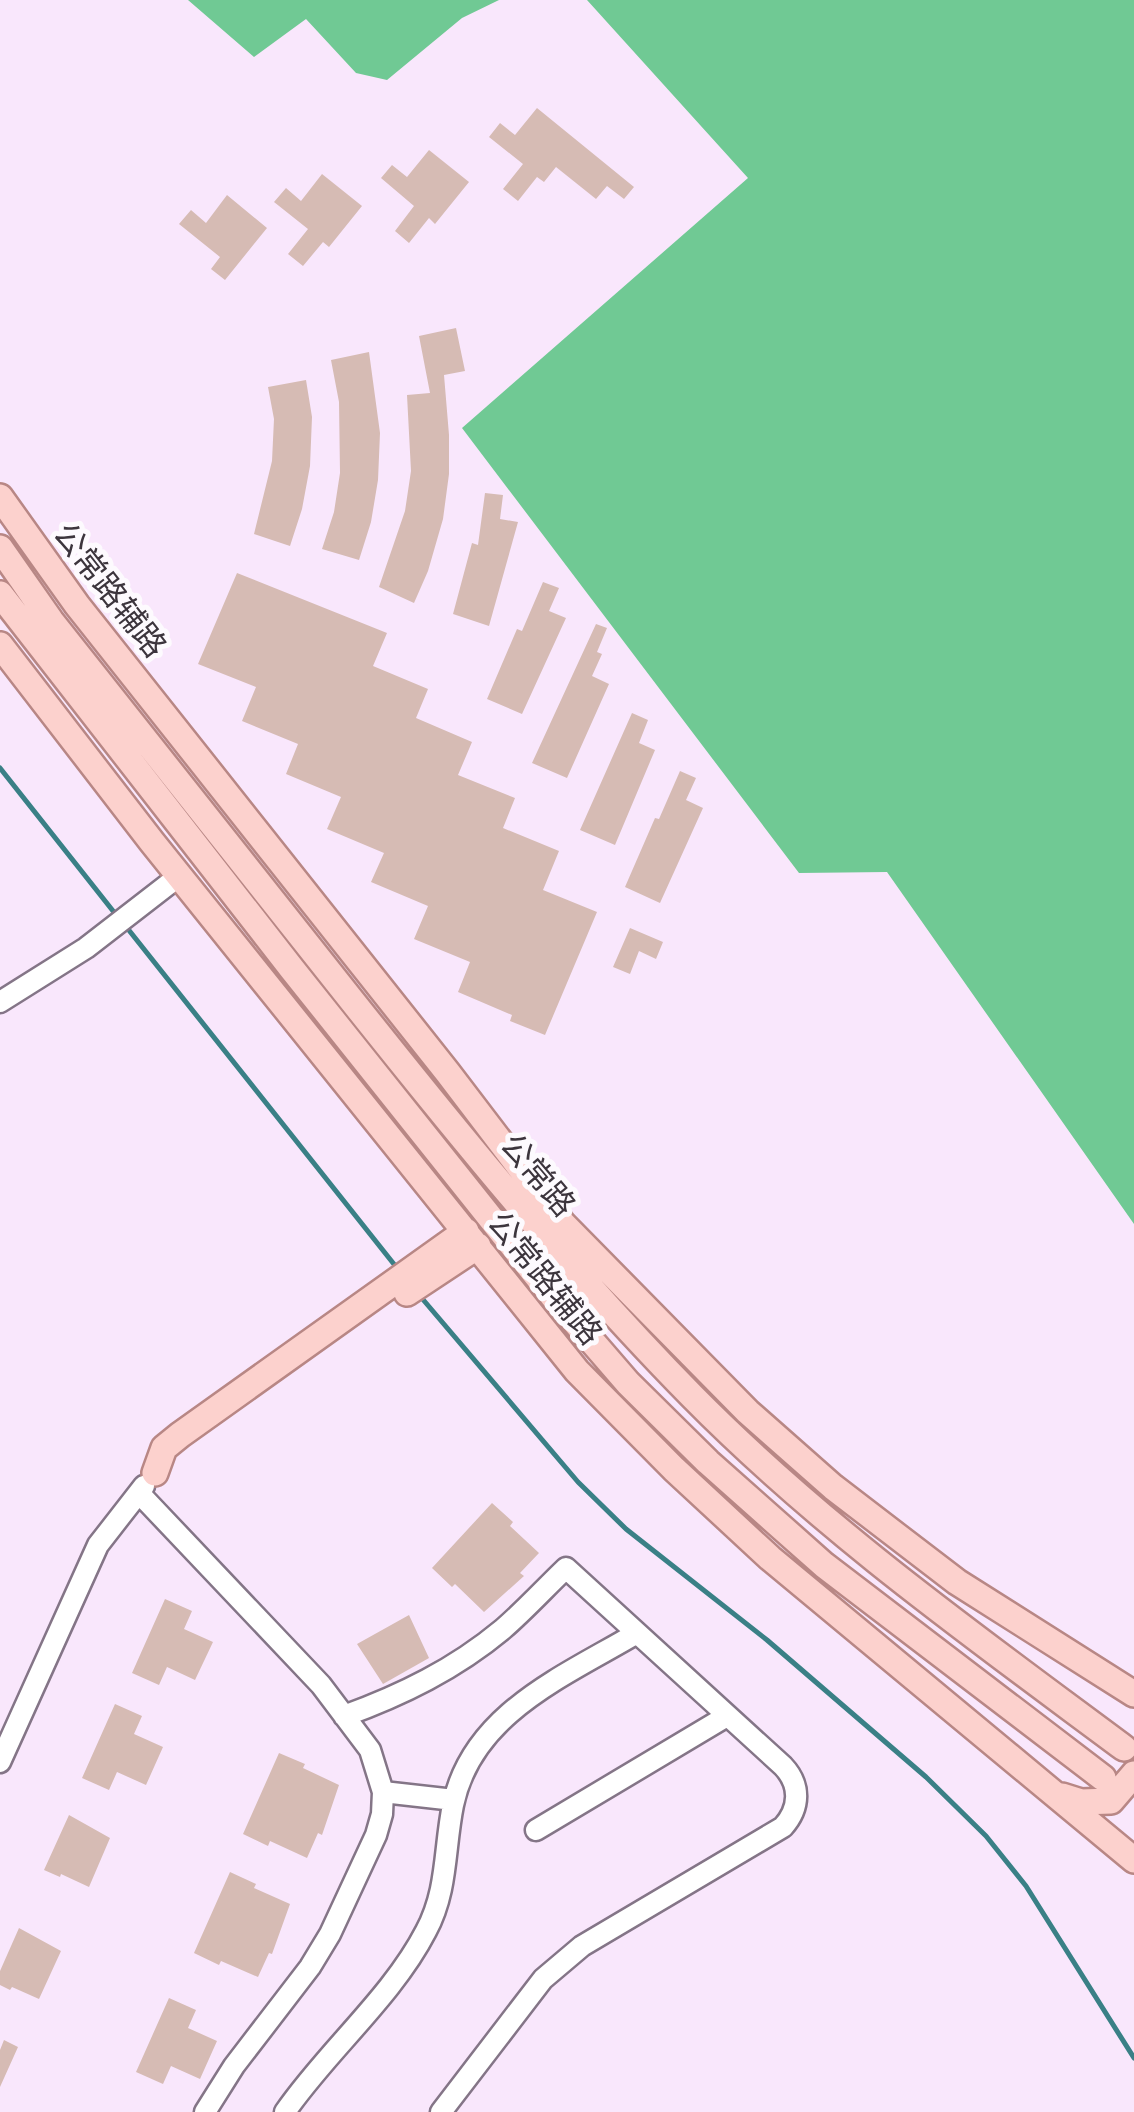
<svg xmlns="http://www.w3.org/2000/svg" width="1134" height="2112" viewBox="0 0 1134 2112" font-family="'Golos Text','Noto Sans SC',sans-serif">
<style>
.forest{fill:#70c994}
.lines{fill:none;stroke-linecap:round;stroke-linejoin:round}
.stream{stroke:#3a8086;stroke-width:5}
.building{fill:#d6bbb4}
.minor-casing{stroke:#847587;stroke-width:25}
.major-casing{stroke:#b88785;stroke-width:30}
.minor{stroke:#fff;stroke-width:20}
.major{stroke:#fcd1cd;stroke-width:25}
.labels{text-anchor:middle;stroke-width:10;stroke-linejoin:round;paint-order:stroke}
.street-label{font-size:32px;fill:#3c353d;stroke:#fdfafe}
</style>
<rect width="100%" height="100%" fill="#f9e7fc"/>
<path class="forest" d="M188 0H499L462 18 387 80 356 73 306 19 254 57Z
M587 0H1134V1224L887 872 799 873 462 428 748 178Z"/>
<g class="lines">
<path class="stream" d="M0 768 117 916
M124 924 397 1268
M420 1296 578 1482 626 1529 767 1640 926 1777 986 1836 1026 1886 1134 2058"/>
</g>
<path class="building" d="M537 108 634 187 624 199 607 186 596 199 556 167 544 182 537 177 518 201 503 189 523 164 489 137 500 123 515 135Z
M429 150 469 182 435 224 429 218 409 243 395 231 414 206 381 178 392 165 407 177Z
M322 174 362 206 329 247 323 242 303 266 288 254 308 229 274 202 286 188 301 201Z
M227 195 267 228 225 280 211 269 220 257 179 224 191 210 206 223Z
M456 328 465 371 444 375 449 435V474L443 519 428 571 414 603 379 587 405 511 411 471 407 395 430 393 419 336Z
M369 352 380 433 378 480 371 522 359 560 322 549 334 512 340 473 339 402 331 360Z
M306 380 312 417 310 466 302 509 290 546 254 534 272 461 274 419 268 387Z
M485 493 503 495 500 519 518 522 489 626 453 614 472 543 478 545Z
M237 573 387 633 373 666 428 689 416 718 472 742 458 775 515 798 503 828 559 851 543 890 597 912 545 1035 510 1021 512 1015 458 992 470 962 414 939 428 906 371 882 384 853 327 829 341 797 286 774 298 744 242 721 256 687 198 664Z
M543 582 559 588 549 611 566 618 522 714 487 699 517 629 522 631Z
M596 624 607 628 597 652 602 654 592 676 609 684 567 778 532 763Z
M632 713 648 720 639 743 655 750 615 845 580 830Z
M680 771 696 778 686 800 703 808 660 903 625 887 655 818 659 819Z
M630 928 663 942 656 959 639 951 630 974 613 967Z
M492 1503 513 1522 510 1526 539 1553 520 1573 524 1576 484 1612 455 1584 452 1587 432 1568Z
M165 1599 192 1611 184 1629 213 1642 195 1680 167 1667 159 1685 132 1673Z
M409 1615 429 1658 383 1684 357 1644Z
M115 1704 142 1716 134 1734 163 1747 146 1785 117 1772 109 1790 82 1778Z
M279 1753 305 1764 303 1768 339 1785 322 1835 318 1833 307 1858 270 1841 268 1846 243 1834Z
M69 1815 110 1838 89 1887 61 1874 60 1877 44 1870Z
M230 1872 256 1884 254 1888 290 1904 272 1954 269 1953 258 1977 221 1961 219 1965 194 1953Z
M19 1928 61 1951 39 1999 12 1987 10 1990 0 1985V1971Z
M169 1998 196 2010 188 2028 217 2041 200 2079 171 2066 163 2084 136 2072Z
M4 2040 18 2047 0 2087V2050Z"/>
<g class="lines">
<defs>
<path id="minor" d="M0 1002 86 948 179 876
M139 1493 321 1685 370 1750 383 1792 382 1814 376 1835 330 1934 310 1967 234 2066 205 2112
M344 1716C402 1695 455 1669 503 1629 525 1610 545 1588 566 1568L783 1766C801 1785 800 1808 783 1827L582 1946 543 1979 441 2112
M0 1762 98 1545 144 1486
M383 1792 454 1800
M536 1830 727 1716
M285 2112C327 2051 392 1997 426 1931 448 1890 444 1849 453 1805 472 1713 565 1676 637 1633"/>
<path id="major" d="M0 497 77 605 448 1073 563 1224 748 1412 833 1487 957 1582 1134 1694
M0 548 51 621C150 746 249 871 349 997 458 1134 569 1271 692 1396 823 1529 975 1637 1124 1748
M0 594 292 969 552 1295 628 1383 708 1462 824 1565 1103 1778
M0 645 152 842 577 1371 674 1469 770 1558 1134 1860
M407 1293 478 1246
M155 1473 164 1448 180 1435 466 1231
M1062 1796 1081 1802 1111 1801 1134 1774"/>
</defs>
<use href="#minor" class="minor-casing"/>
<use href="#major" class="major-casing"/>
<use href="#minor" class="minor"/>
<use href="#major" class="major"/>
</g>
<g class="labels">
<g class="street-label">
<text transform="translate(110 590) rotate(52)" y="11">公常路辅路</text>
<text transform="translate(538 1175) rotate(50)" y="11">公常路</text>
<text transform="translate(545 1278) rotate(51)" y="11">公常路辅路</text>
</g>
</g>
</svg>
